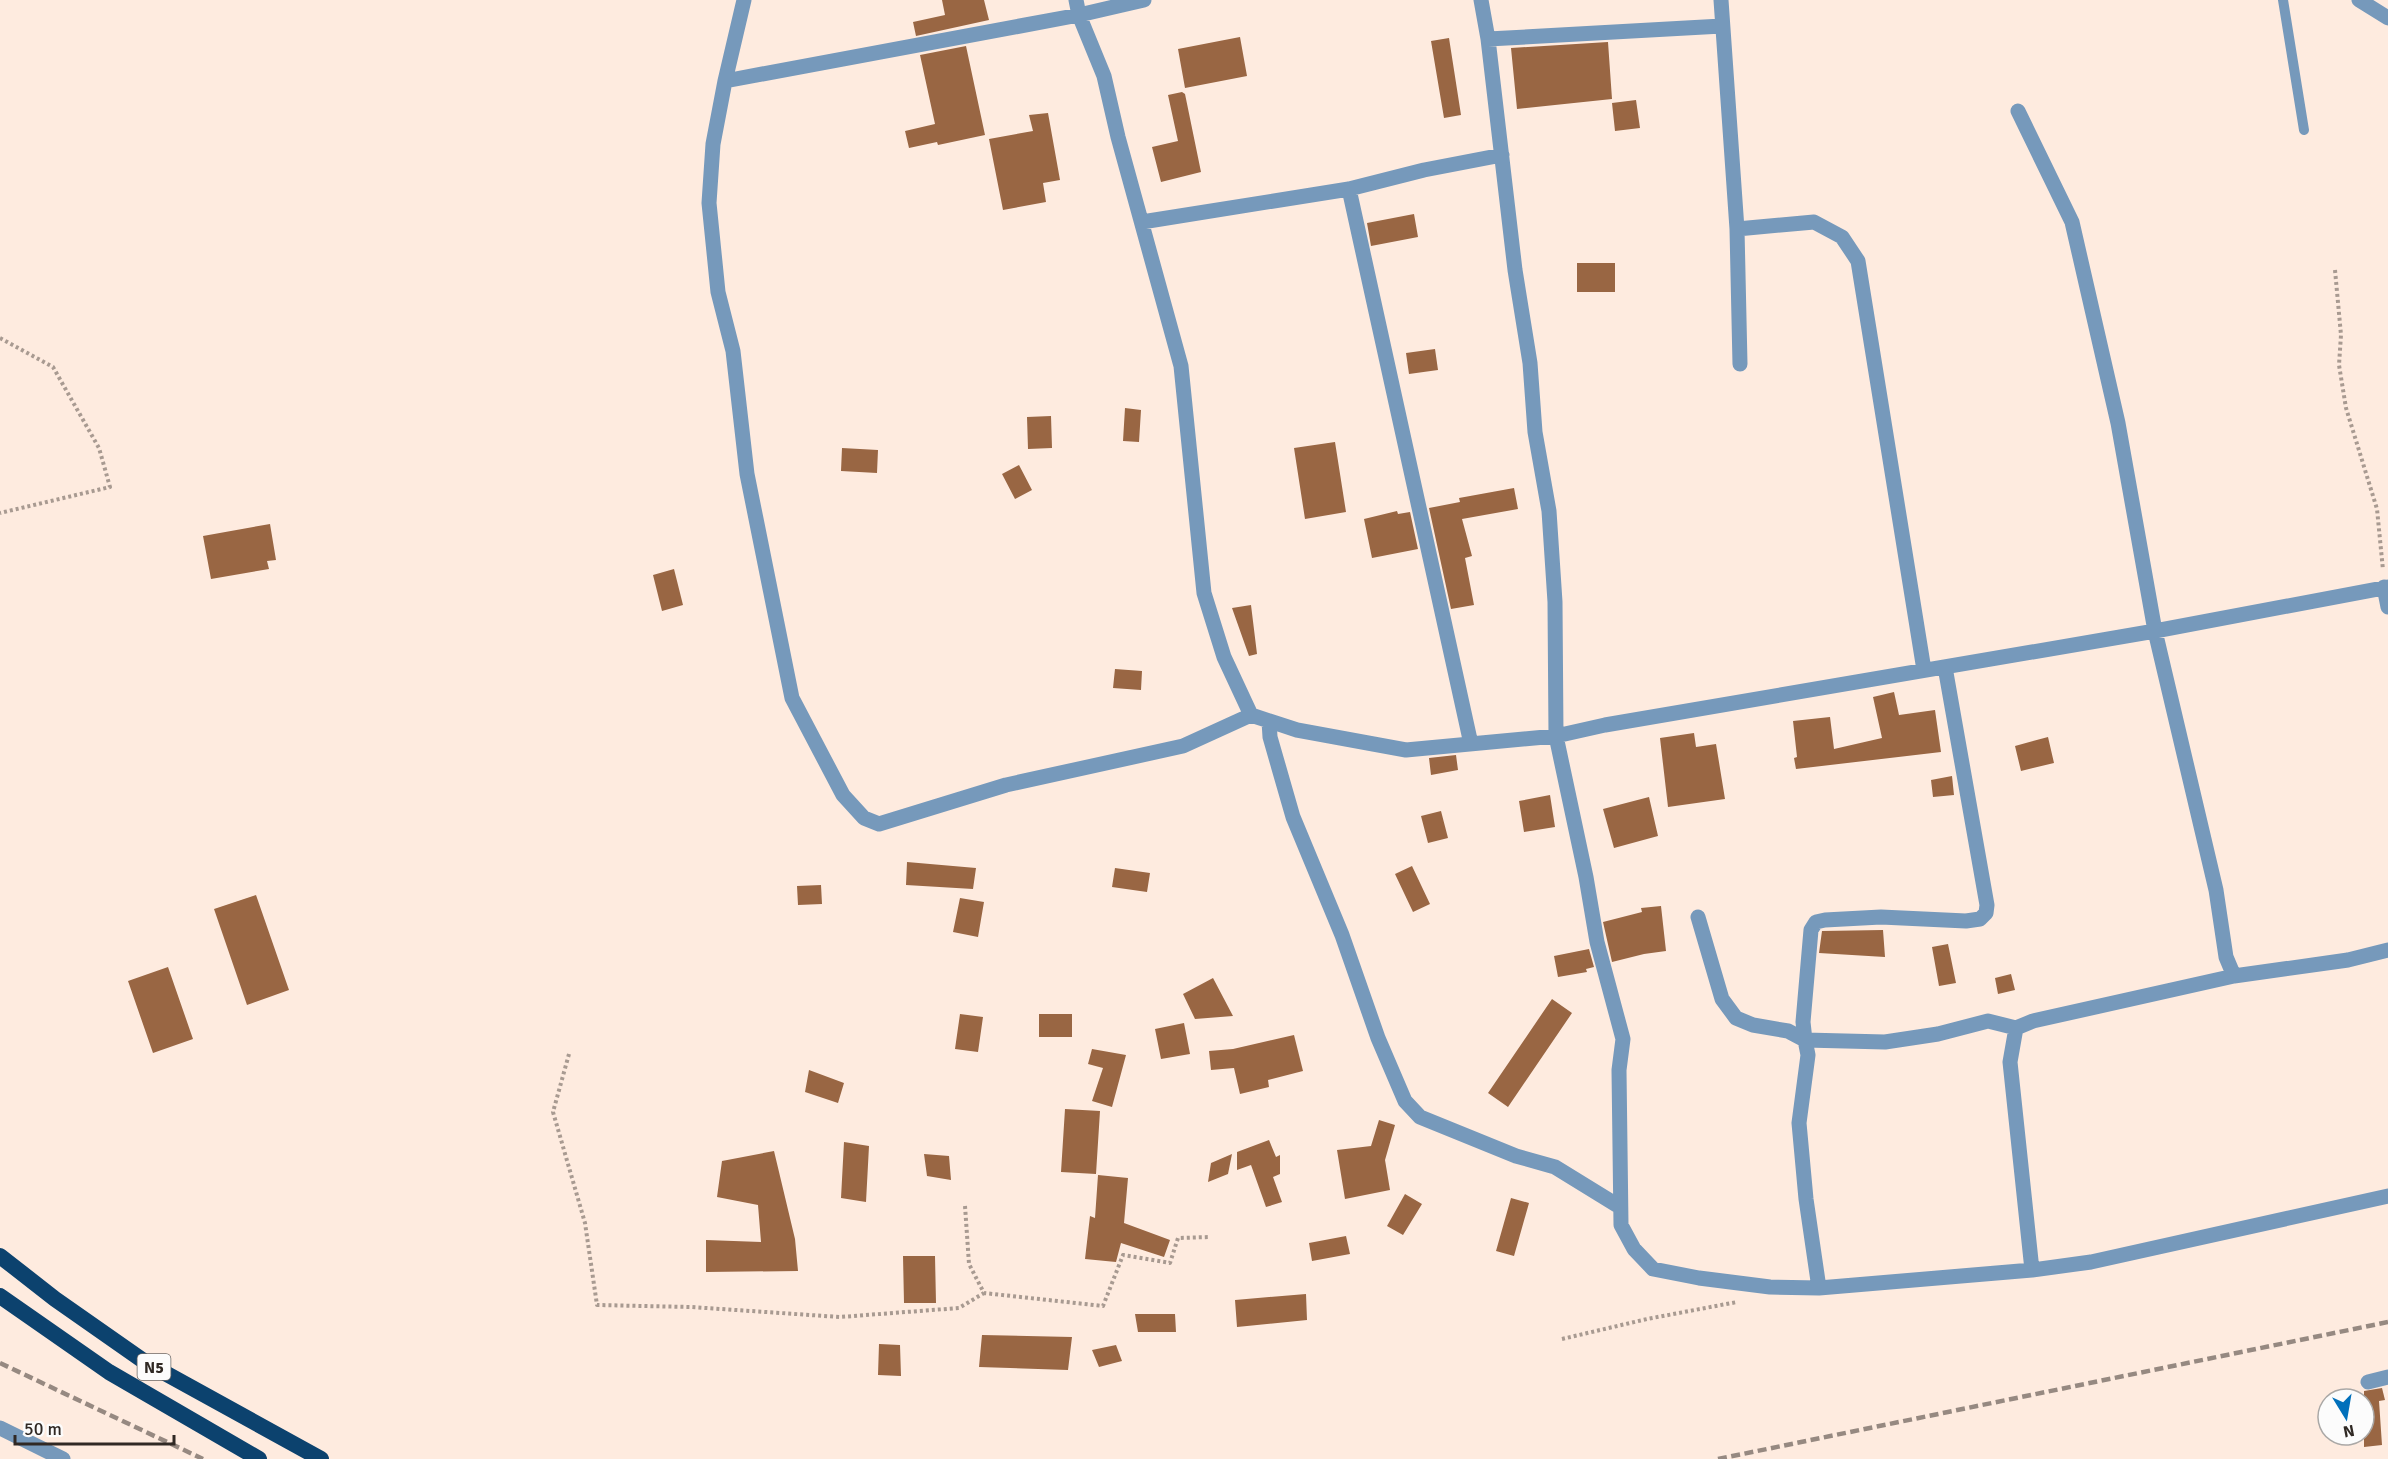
<svg xmlns="http://www.w3.org/2000/svg" width="2388" height="1459" viewBox="0 0 2388 1459" font-family="Signika,sans-serif">
<style>
.building{fill:#996643}
.lines{fill:none;stroke-linecap:round;stroke-linejoin:round}
.path{stroke:#a89a91;stroke-width:4;stroke-dasharray:3 3;stroke-linecap:butt}
.service{stroke:#7699bb;stroke-width:10}
.minor{stroke:#7699bb;stroke-width:15}
.trunk{stroke:#0c426e;stroke-width:16}
.rail{stroke:#968981;stroke-width:4.5;stroke-dasharray:9 4.5;stroke-linecap:butt}
.labels{text-anchor:middle;stroke-width:6;stroke-linejoin:round;paint-order:stroke}
.shield{fill:#fcfcfc;stroke:#6d6865;stroke-width:1.5}
.shield-label{font-size:16px;font-weight:bold;fill:#302924}
</style>
<rect width="100%" height="100%" fill="#feebdf"/>
<path class="building" d="M942 0H984L989 20 916 36 913 22 945 15Z
M1240 37 1247 76 1185 88 1178 49Z
M1449 38 1461 115 1444 118 1431 41Z
M1608 42 1612 99 1517 109 1511 48Z
M966 46 985 135 938 145 937 142 909 148 905 131 935 124 920 55Z
M1182 92 1185 94 1201 172 1161 182 1152 147 1178 141 1168 95Z
M1636 100 1640 128 1615 131 1612 103Z
M1048 113 1060 180 1043 183 1046 202 1003 210 989 139 1033 131 1029 115Z
M1414 214 1418 237 1371 246 1367 223Z
M1577 263H1615V292H1577Z
M1435 349 1438 370 1409 374 1406 353Z
M1125 408 1141 410 1139 442 1123 441Z
M1051 416 1052 448 1028 449 1027 417Z
M1335 442 1346 512 1305 519 1294 448Z
M842 448 878 450 877 473 841 471Z
M1019 465 1032 490 1015 499 1002 474Z
M1514 488 1518 509 1462 519 1472 556 1465 558 1474 605 1451 609 1429 508 1460 502 1459 498Z
M1397 511 1398 514 1410 512 1418 549 1372 558 1364 519Z
M270 524 276 560 267 561 269 569 211 579 203 536Z
M674 569 683 605 662 611 653 575Z
M1251 605 1257 654 1249 656 1232 608Z
M1115 669 1142 671 1141 690 1113 688Z
M1894 692 1899 715 1935 710 1941 752 1796 769 1794 758 1797 757 1793 721 1830 717 1834 749 1882 738 1873 697Z
M1694 733 1696 747 1716 744 1725 799 1668 807 1660 738Z
M2048 737 2054 763 2021 771 2015 746Z
M1456 755 1458 770 1431 775 1429 758Z
M1952 776 1954 795 1933 797 1931 780Z
M1550 795 1555 827 1524 832 1519 801Z
M1649 797 1658 836 1614 848 1603 809Z
M1441 811 1448 838 1428 843 1421 816Z
M907 862 976 868 973 889 906 885Z
M1412 866 1430 904 1413 912 1395 874Z
M1115 868 1150 873 1147 892 1112 887Z
M821 885 822 904 798 905 797 886Z
M256 895 289 990 247 1005 214 909Z
M960 898 984 902 978 937 953 932Z
M1661 906 1666 951 1644 954 1612 962 1603 922 1642 912 1641 908Z
M1883 930 1885 957 1819 953 1822 931Z
M1948 944 1956 983 1939 986 1932 947Z
M1589 949 1594 967 1586 969 1587 972 1558 977 1554 956Z
M168 967 193 1039 153 1053 128 981Z
M2011 974 2015 990 1998 994 1995 978Z
M1213 978 1233 1016 1195 1019 1183 994Z
M1552 999 1572 1013 1508 1107 1488 1093Z
M960 1014 983 1017 978 1052 955 1049Z
M1039 1014H1072V1037H1039Z
M1184 1023 1190 1054 1161 1059 1155 1029Z
M1294 1035 1303 1071 1268 1080 1269 1087 1240 1094 1234 1068 1211 1070 1209 1051 1233 1049Z
M1092 1049 1126 1055 1112 1107 1092 1101 1103 1068 1088 1064Z
M809 1070 844 1083 838 1103 805 1092Z
M1065 1109 1100 1111 1096 1174 1061 1172Z
M1379 1120 1395 1125 1385 1160 1390 1190 1345 1199 1337 1150 1371 1146Z
M1269 1140 1276 1157 1280 1155V1174L1273 1177 1282 1202 1266 1207 1251 1165 1237 1170V1152Z
M844 1142 869 1146 866 1202 841 1198Z
M774 1151 795 1239 798 1271 706 1272V1240L761 1242 758 1205 717 1197 722 1161Z
M924 1154 949 1156 951 1180 927 1176Z
M1232 1154 1228 1174 1208 1182 1211 1163Z
M1098 1175 1128 1178 1124 1223 1170 1240 1164 1257 1121 1243 1116 1262 1085 1259 1090 1216 1095 1218Z
M1405 1194 1422 1204 1403 1235 1387 1226Z
M1511 1198 1529 1203 1514 1256 1496 1251Z
M1346 1236 1350 1254 1312 1261 1309 1243Z
M903 1256H935L936 1303H904Z
M1306 1294 1307 1320 1237 1327 1235 1300Z
M1135 1314H1175L1176 1332H1138Z
M982 1335 1072 1337 1068 1370 979 1367Z
M879 1344 900 1345 901 1376 878 1375Z
M1116 1345 1122 1361 1099 1367 1092 1350Z
M2382 1388 2385 1400 2379 1401 2382 1445 2364 1447V1391Z"/>
<g class="lines">
<path class="path" d="M2335 270 2341 335 2339 365 2346 408 2377 509 2383 570
M0 338 53 367 99 448 110 487 0 513
M569 1054 553 1112 585 1223 597 1305 691 1307 840 1317 959 1308 984 1293
M965 1206 969 1264 984 1293 1103 1306 1123 1255 1170 1263 1178 1238 1210 1237
M1562 1339 1647 1319 1737 1302"/>
<path class="service" d="M2283 0 2304 130"/>
<path class="minor" d="M744 0 725 81 713 144 709 203 718 292 733 351 747 474 792 698 843 795 864 818 879 824 1006 785 1183 746 1251 715 1297 730 1406 750 1556 736 1605 725 2155 631 2388 587
M1076 0 1079 15 1104 76 1118 137 1181 366 1204 593 1224 657 1251 715
M1481 0 1488 39 1515 270 1530 363 1535 432 1549 511 1555 602 1556 736 1586 877 1597 942 1623 1039 1619 1070 1621 1225 1634 1249 1653 1269 1699 1278 1770 1287 1819 1288 2032 1270 2010 1062 2016 1028 2033 1021 2234 976 2226 957 2216 890 2155 631 2118 423 2072 222 2018 111
M1721 0 1737 229 1740 364
M2359 0 2388 18
M1488 39 1722 26
M725 81 1079 15 1144 0
M1349 189 1471 744
M1142 222 1349 189 1424 170 1502 155
M1737 229 1814 222 1842 237 1858 261 1924 670
M2384 587 2388 607
M1945 667 1987 905 1986 913 1980 919 1966 921 1881 917 1825 920 1816 922 1811 930 1803 1022 1805 1040 1885 1042 1938 1034 1988 1021 2016 1028
M1269 721 1270 737 1293 817 1342 935 1378 1038 1405 1101 1420 1117 1516 1156 1555 1167 1620 1207
M1698 917 1722 999 1736 1018 1753 1025 1788 1031 1805 1040 1808 1055 1799 1123 1806 1199 1819 1288
M2234 976 2348 960 2388 950
M2032 1270 2091 1262 2388 1196
M2368 1382 2388 1377
M0 1428 63 1459"/>
<path class="trunk" d="M0 1256 55 1299 145 1362 321 1459
M0 1296 109 1372 259 1459"/>
<path class="rail" d="M0 1363 203 1459
M1718 1459 2388 1322"/>
</g>
<g class="labels">
<rect class="shield" x="137.5" y="1354" width="33" height="26" rx="4.5"/>
<g class="shield-label">
<text x="154" y="1373">N5</text>
</g>
</g>
<g transform="translate(2346 1417) rotate(169)"><circle r="28" fill="#fcfcfc" stroke="#aaa8a6" stroke-width="1.5"/>
<path d="M0-4.5L10 22L0 15L-10 22Z" fill="#0170bb"/>
<text y="-9" font-size="16" font-weight="bold" text-anchor="middle" fill="#302924">N</text>
</g>
<path d="M15 1435v9h159v-9" fill="none" stroke="#302924" stroke-width="3"/>
<text x="24" y="1435" font-size="18" fill="#302924" stroke="#fcfcfc" stroke-width="4.5" paint-order="stroke">50 m</text>
</svg>
